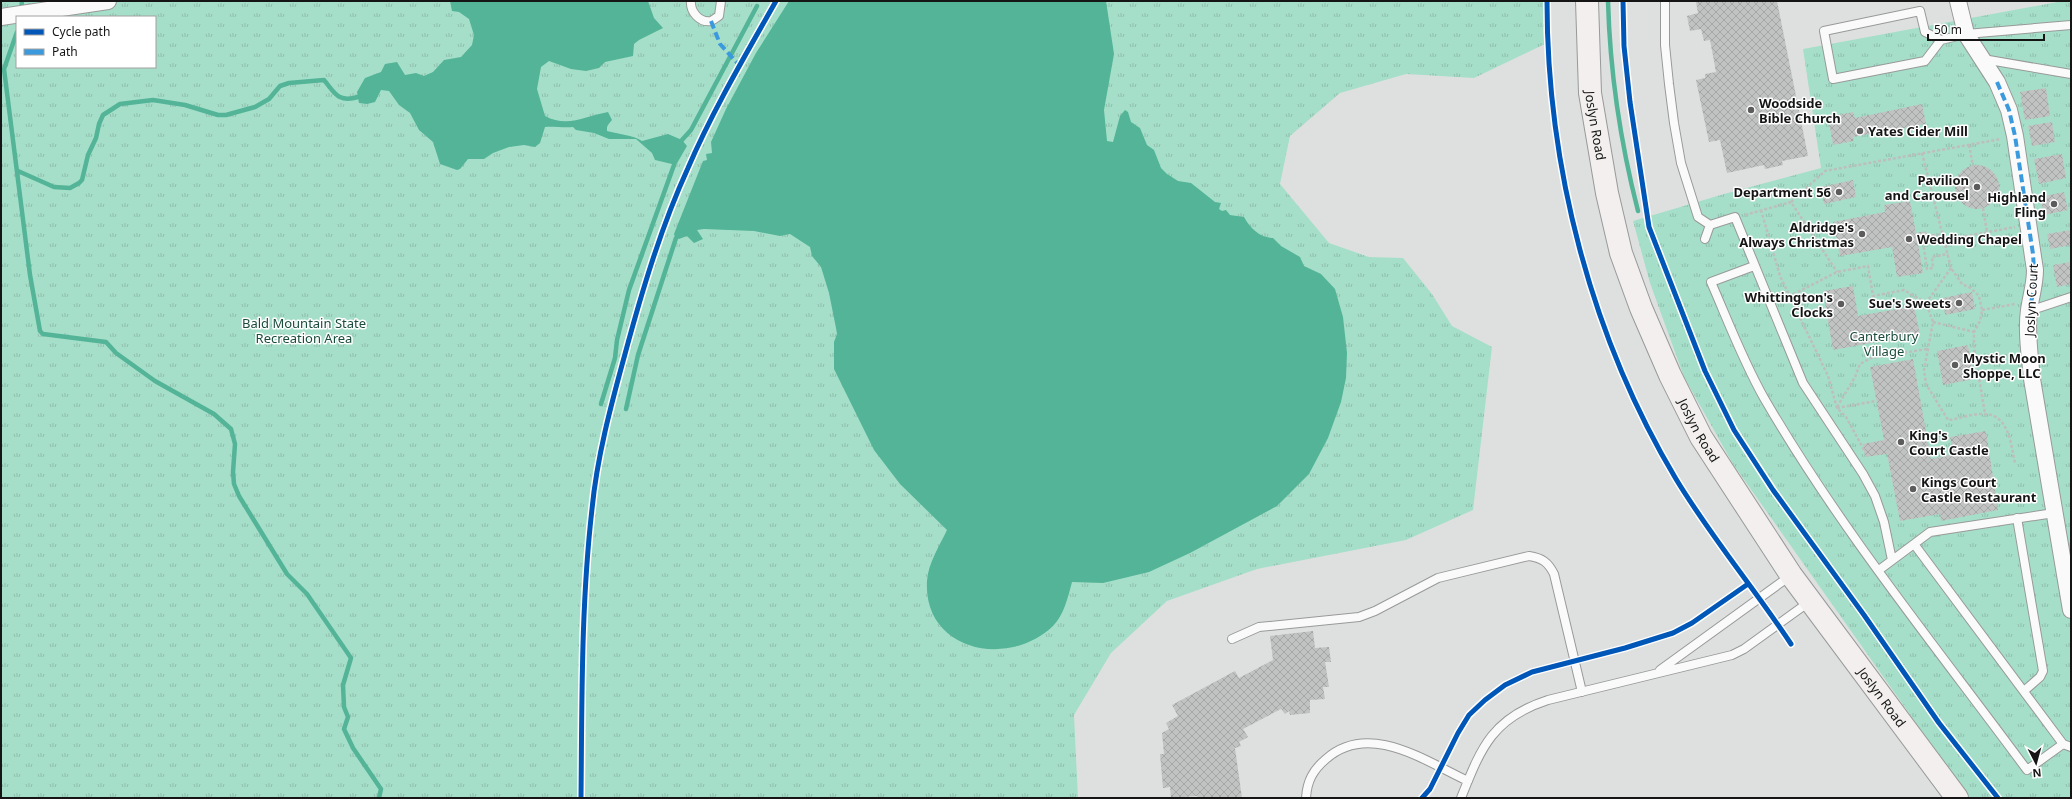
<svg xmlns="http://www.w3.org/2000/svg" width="2072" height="799" viewBox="0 0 2072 799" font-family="'Noto Sans',sans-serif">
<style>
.park{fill:url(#park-tufts);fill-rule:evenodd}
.water{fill:#53b497}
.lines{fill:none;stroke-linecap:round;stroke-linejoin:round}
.stream{stroke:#53b497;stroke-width:4.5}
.building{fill:url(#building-cross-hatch)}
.lane-casing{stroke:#989a99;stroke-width:10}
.street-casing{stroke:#989a99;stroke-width:18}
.secondary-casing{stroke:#989a99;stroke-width:24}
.path{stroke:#bdbebe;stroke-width:2.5;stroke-dasharray:3 2;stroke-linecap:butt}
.lane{stroke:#fafafa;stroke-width:8}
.street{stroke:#fafafa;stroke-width:16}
.secondary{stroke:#f2efee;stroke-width:22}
.quiet{stroke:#3b9ade;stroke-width:4;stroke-dasharray:8 4;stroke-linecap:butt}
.cycleway-casing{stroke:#fff;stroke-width:8}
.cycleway{stroke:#0057b8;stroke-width:5}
.poi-dot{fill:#5b5c5b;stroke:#fff;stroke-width:1.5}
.labels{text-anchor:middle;stroke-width:3;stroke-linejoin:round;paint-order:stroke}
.poi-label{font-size:13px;font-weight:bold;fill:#141514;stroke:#fff;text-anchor:start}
.street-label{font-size:13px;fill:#141514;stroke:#fff}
.park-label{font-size:13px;fill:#1a4c3a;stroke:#fff}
</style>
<defs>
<pattern id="park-tufts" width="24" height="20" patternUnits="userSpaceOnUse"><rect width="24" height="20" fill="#a6dfc9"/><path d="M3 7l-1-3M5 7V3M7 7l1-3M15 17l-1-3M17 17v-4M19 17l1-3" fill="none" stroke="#8ebeac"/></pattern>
<pattern id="building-cross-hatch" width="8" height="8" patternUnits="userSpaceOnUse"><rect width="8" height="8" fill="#c1c3c2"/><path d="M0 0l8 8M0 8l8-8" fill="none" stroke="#a5a7a6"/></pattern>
</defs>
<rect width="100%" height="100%" fill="#dee0df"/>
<path class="park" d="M1 1H1545V44L1474 78 1406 74 1340 93 1290 136 1280 184 1329 243 1369 257 1403 258 1432 294 1452 326 1492 347 1473 510 1406 540 1257 569 1167 601 1111 653 1074 715 1078 798H1ZM17 17H155V67H17Z
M2063 1H2071V798H1969L1733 464 1684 377 1650 283 1633 221 1724 194 1821 168 1803 49Z"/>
<path class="water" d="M450 1H648L654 18 663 28 639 40 634 44 633 56 605 62 599 68 586 71 571 69 549 61 541 67 537 89 545 116C567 128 586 116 608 112L612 120 607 126V131C618 134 633 135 642 141L668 134 682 140 687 146 676 165 655 160 652 153 636 139H609L594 133 576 130 573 127C563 128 554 126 545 127L540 143 535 147 524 145 509 147 493 153 484 159H468L460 169 457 170 440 164 433 142 419 130 410 113 399 105 389 91 381 90 375 102 367 104 359 103 357 92 365 78 381 72 385 64 397 62 405 75 416 73 424 76 433 72 444 60 461 57 472 45 474 35 469 19 459 12 452 11Z
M789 1H1106L1114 54 1104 110 1107 141 1113 142 1120 116 1125 110 1128 112 1131 122 1140 128 1147 145 1154 150 1161 168 1167 174 1178 181 1191 183 1215 202 1221 203 1219 209 1222 211 1226 210 1230 215 1244 217C1250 228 1260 238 1273 238L1281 246 1300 257 1304 266 1321 274 1335 289 1343 317 1347 353 1346 378 1341 402 1328 438 1309 474 1277 506 1190 553 1149 572 1103 583 1072 582C1068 597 1064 615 1053 626 1008 669 923 651 927 581 928 563 940 545 947 530L900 484 874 450 834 369V342L837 334 836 328 829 293 821 267 812 256 810 247 790 234 780 236 754 231 704 229 697 230 703 239 694 243 687 236 679 239 675 237 674 234 703 161 707 160 706 154 712 153 711 142 726 109 756 53Z"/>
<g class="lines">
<path class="stream" d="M1608 1C1610 73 1620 141 1638 211
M21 11 22 1
M17 32 4 69 30 275 40 331 43 334 106 342 116 353 155 381 214 414 231 429 235 444 233 472 234 484 239 496 287 574 307 594 351 658 343 685 344 707 348 717 344 729 353 748 381 789 379 798
M682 140 691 130 757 6
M18 171 54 187 70 188 79 183 82 180 88 155 96 138 99 124 103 115 120 104 153 100 185 105 218 115H226L255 107 269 99 280 86 289 83 324 80C335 93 338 103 358 97
M601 404 615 358 617 340 629 290 674 165
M626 409 638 355 676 238"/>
</g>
<path class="building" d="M1700 1H1777L1808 156 1782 161 1783 165 1765 169 1764 165 1727 173 1720 140 1709 142 1696 80 1705 78V74L1716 72 1710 40 1704 41 1701 29 1690 31 1687 16 1698 13 1696 2Z
M2046 88 2050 116 2025 120 2020 92Z
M1922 104 1926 124 1853 137 1854 141 1833 145 1828 117 1853 112 1855 118Z
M2052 122 2055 142 2032 146 2028 126Z
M2062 154 2066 178 2039 184 2034 159Z
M1955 187a22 22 0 1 1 44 0a22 22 0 1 1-44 0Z
M1853 180 1856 197 1824 204 1821 187Z
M2064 192 2068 210 2044 215 2040 197Z
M1910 201 1916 233 1926 231 1929 241 1918 243 1923 273 1897 277 1892 247 1840 256 1833 222 1885 212 1884 205Z
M2071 230V245L2050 249 2047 234Z
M2071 262V284L2057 287 2053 265Z
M1853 286 1858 316 1914 306 1920 334 1833 350 1823 291Z
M1972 292 1975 309 1945 315 1943 298Z
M1968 345 1974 379 1943 385 1937 351Z
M1913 359 1931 459 1953 454 1950 437 1986 431 1998 510 1941 521 1940 514 1900 521 1887 454 1865 457 1863 444 1884 440 1870 367Z
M1313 631 1315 648 1329 647 1331 662H1325L1329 687H1323L1325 699 1310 700V713L1290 715 1289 711 1285 714 1281 709 1243 729 1248 737 1239 742 1241 746 1235 748 1242 798H1198L1197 796 1171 798 1170 787 1163 788 1160 754H1164L1162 733 1169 729 1166 723 1178 716 1172 705 1235 671 1239 678 1273 660 1270 636Z"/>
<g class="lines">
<defs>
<path id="lane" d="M691 1C690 11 699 23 711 21 714 20 717 17 719 16L721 1
M1665 1V45L1669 84 1674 123 1681 163 1698 217 1710 225 1705 239
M1941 40 1925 32 1920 11 1824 31 1833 79 1925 61 1941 40 1966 34 2071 25
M1983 59 2071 74
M1710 225 1735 217 1803 383 1863 474 1875 496 1884 522 1892 560
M1754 266 1711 282C1728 321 1743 361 1764 398 1840 529 1937 648 2027 770L2063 744
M2029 311 2071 297
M2017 518 2043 671 2040 677 2024 691
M1914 544 1930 532 2054 513
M1879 570 1914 544 2063 744 2071 747
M1232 639 1259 627 1359 617 1375 611 1438 578 1529 556C1542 558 1548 562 1554 574L1582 692
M1660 670 1790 576
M1306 798C1307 781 1313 770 1326 759 1369 721 1425 761 1468 781
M1461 798C1481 748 1492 718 1548 700L1732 655 1744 649 1809 602"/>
<path id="street" d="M1958 1 1966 34 1997 82 2009 110 2015 136 2035 270C2035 284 2031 296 2029 310 2026 332 2030 356 2032 379L2071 610
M1 17 108 1"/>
<g id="secondary">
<path id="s1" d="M1587 1 1590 93 1607 193 1621 253 1641 308 1670 375 1701 437 1791 575 1957 798"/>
</g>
</defs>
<use href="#lane" class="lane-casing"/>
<use href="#street" class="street-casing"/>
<use href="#secondary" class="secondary-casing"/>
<path class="path" d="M1969 145 1973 166
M1922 153 1951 268 1962 284 1971 288 1979 296 1982 310 1980 321 1974 332V348L1985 414
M1791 202 1825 171 2001 139
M1983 208 1987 232
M1761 210 1780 276 1828 376 1837 408 1846 417 1864 450
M1745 215 1791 202 1837 272
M1927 236 1943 234
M1945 240 2015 227
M1923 242 1927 269 1933 268 1932 257 1948 254
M1780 301 1837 272 1868 266 1873 296 1904 290 1926 303 1933 322 1924 370 1926 384 1948 420C1959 419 1973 413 1985 414 2009 415 2011 445 2015 463
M1926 303 1951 268
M1982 310 2015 304
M1933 322 1974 332
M1837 407 1855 377 1860 364 1871 358 1927 349
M1837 408 1876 401"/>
<use href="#lane" class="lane"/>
<use href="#street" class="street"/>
<use href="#secondary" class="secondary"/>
<path class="quiet" d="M711 21 720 44 740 66
M1997 82 2009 110 2015 136 2033 254 2035 285 2029 311"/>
<defs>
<path id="cycleway" d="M1547 1C1547 166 1591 337 1676 479 1711 537 1754 588 1791 644
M1623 1 1624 46 1630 102 1649 227 1705 371 1734 430 1773 490 1864 615 1939 723 1998 798
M581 798C582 702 581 605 592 509 597 457 611 405 625 354 642 291 661 227 688 168 713 110 745 56 776 1
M1422 798 1430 789 1458 733 1469 715 1485 700 1505 685 1532 672 1625 648 1673 633 1692 623 1748 584"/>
</defs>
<use href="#cycleway" class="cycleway-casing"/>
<use href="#cycleway" class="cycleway"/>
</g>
<g class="poi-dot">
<circle cx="1751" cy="110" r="4"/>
<circle cx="1860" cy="131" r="4"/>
<circle cx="1977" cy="187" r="4"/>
<circle cx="1839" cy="192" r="4"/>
<circle cx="2054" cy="204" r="4"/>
<circle cx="1862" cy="234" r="4"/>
<circle cx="1909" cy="239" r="4"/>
<circle cx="1959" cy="303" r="4"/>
<circle cx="1841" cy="304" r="4"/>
<circle cx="1955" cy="365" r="4"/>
<circle cx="1901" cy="442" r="4"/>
<circle cx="1913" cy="489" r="4"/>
</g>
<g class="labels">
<g class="poi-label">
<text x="1759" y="108">Woodside<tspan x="1759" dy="15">Bible Church</tspan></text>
<text x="1868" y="136">Yates Cider Mill</text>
<text x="1969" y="185" text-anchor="end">Pavilion<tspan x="1969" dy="15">and Carousel</tspan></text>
<text x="1831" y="197" text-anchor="end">Department 56</text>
<text x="2046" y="202" text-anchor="end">Highland<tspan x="2046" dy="15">Fling</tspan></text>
<text x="1854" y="232" text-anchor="end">Aldridge's<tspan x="1854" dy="15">Always Christmas</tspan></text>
<text x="1917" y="244">Wedding Chapel</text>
<text x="1833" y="302" text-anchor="end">Whittington's<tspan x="1833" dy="15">Clocks</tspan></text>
<text x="1951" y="308" text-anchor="end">Sue's Sweets</text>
<text x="1963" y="363">Mystic Moon<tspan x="1963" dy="15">Shoppe, LLC</tspan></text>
<text x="1909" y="440">King's<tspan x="1909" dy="15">Court Castle</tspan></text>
<text x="1921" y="487">Kings Court<tspan x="1921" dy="15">Castle Restaurant</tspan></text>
</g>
<g class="street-label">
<text dy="5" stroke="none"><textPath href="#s1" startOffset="125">Joslyn Road</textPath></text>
<text transform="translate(2031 300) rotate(-87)" y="5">Joslyn Court</text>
<text dy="5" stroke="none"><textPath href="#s1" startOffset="449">Joslyn Road</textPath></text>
<text dy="5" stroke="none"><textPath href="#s1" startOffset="773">Joslyn Road</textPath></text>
</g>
<g class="park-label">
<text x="304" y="328">Bald Mountain State<tspan x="304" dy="15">Recreation Area</tspan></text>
<text x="1884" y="341">Canterbury<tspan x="1884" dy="15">Village</tspan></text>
</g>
</g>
<rect width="2072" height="799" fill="none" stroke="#141514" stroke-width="4"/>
<rect x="16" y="16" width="140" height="52" fill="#ffffff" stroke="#a1a1a1"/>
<rect x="24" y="29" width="20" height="6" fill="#0057b8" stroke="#a1a1a1"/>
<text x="52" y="36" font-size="12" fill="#141514">Cycle path</text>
<rect x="24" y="49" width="20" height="6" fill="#3b9ade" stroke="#a1a1a1"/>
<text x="52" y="56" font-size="12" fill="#141514">Path</text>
<g transform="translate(2036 763) rotate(174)" stroke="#ffffff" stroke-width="3" paint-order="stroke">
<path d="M0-3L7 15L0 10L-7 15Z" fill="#141514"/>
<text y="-6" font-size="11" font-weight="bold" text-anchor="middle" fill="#141514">N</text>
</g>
<path d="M1928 34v6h116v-6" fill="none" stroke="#141514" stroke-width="2"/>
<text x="1934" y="34" font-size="12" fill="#141514" stroke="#ffffff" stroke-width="3" paint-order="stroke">50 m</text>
</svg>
